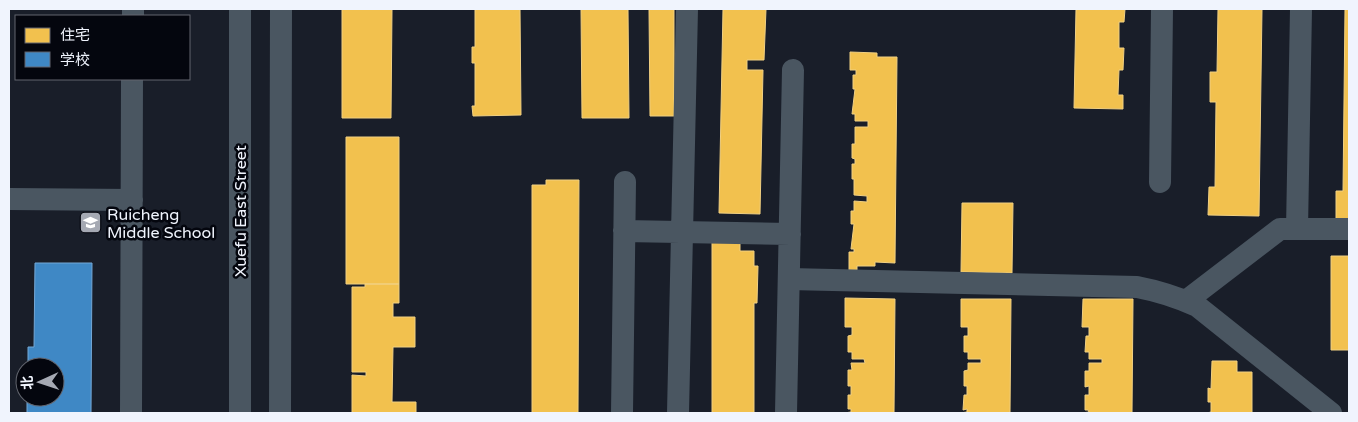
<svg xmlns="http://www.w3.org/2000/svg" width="1358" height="422" viewBox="0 0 1358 422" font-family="'Varela Round','Noto Sans SC',sans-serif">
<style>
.homes{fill:#f2c14e;stroke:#f1d082}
.schools{fill:#3f88c5;stroke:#74a8d6}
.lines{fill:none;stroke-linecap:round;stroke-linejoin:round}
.minor{stroke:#4a5661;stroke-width:22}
.labels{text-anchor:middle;stroke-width:5;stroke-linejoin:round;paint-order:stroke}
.street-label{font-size:16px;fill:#f0f4fd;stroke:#04060e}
.poi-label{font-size:16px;fill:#f0f4fd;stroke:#04060e;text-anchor:start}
</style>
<rect width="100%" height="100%" fill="#191e29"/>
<path class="homes" d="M342 9H392L391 118H342Z
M475 9H520L521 115 473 116 472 106H475V63H472V47H475Z
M581 9H628L629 118H582Z
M649 9H674V116H650Z
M723 9H766L764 60H747V70H763L760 214 719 213Z
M1076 9H1125L1124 22H1119V48H1124L1123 70H1119L1118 95H1123V109L1074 108Z
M1218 9H1262L1259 216 1208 215 1209 187H1215L1216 102H1210V72H1217Z
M1345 9H1349V220L1336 219V191H1343Z
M850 52 877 53V57H897L895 263 875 262V266H857V270H849V252H854V249H851L854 224H851V211H854V201L867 202V196L854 195V179H852V164H855V159L852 158V144H855V127H868V121H855V114H852L855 89H853V75H856V70H850Z
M346 137H399V284H346Z
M546 180H579L578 413H532V185H546Z
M962 203H1013L1012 273 961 272Z
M712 242 740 243V251H754V266H758L757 303H754V413H712Z
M1331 256H1349V350H1331Z
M365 284H399V303H393V317H415V347H393L392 402H416V413H352V375L366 376V372H352V287H365Z
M845 298 895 299 894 413H844L851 412V409H848V395H851V386H848V370H852L851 363H865L864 359H852V352H848V336L852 335V327H845Z
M961 299H1011L1010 413H960L967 412V409L963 410 964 395H967V386H964V371L968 370V363H981V359H968V352H964V336H968V327H961Z
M1083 299H1133L1132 413H1082L1089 412 1088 410H1085V395H1089V386L1085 387V371H1089V363H1102V359H1089V352H1085L1086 336H1089V327H1082Z
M1212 361H1237V372H1252V413H1207L1211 412V402H1208V388L1211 389Z"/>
<path class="schools" d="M35 263H92L91 413H27V397H55V367H28V347H34Z"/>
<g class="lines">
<path class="minor" d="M133 16V9
M1160 182 1162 9
M9 199 132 200
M1297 229 1301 9
M624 231 790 234
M789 279 1137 287C1158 291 1177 297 1197 306L1331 413
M1186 301 1280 229H1349
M131 413 132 79
M240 413V9
M280 413 281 9
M622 413 625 182
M678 413 687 9
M786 413 793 70"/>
</g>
<defs>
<symbol id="school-square" viewBox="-11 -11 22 22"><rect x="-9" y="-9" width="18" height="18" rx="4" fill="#a5a9b3" stroke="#04060e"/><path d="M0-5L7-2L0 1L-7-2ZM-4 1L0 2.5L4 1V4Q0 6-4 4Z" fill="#fff"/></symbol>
</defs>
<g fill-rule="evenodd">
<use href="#school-square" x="78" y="210" width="25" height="25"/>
</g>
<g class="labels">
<g class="street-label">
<text transform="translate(240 211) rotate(-90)" y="6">Xuefu East Street</text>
</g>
<g class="poi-label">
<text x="107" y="220">Ruicheng<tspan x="107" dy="18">Middle School</tspan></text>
</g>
</g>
<rect width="1358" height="422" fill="none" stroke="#f0f4fd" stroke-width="20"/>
<rect x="15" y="15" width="175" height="65" fill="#04060e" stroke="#62656e"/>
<rect x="25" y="28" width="25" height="15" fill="#f2c14e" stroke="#62656e"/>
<text x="60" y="40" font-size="15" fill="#f0f4fd">住宅</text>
<rect x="25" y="52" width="25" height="15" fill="#3f88c5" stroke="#62656e"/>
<text x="60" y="65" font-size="15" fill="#f0f4fd">学校</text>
<g transform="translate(40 382) rotate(267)"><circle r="24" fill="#04060e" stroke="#62656e"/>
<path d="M0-4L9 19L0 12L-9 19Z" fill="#a5a9b3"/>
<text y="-8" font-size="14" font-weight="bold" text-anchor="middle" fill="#f0f4fd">北</text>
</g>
</svg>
